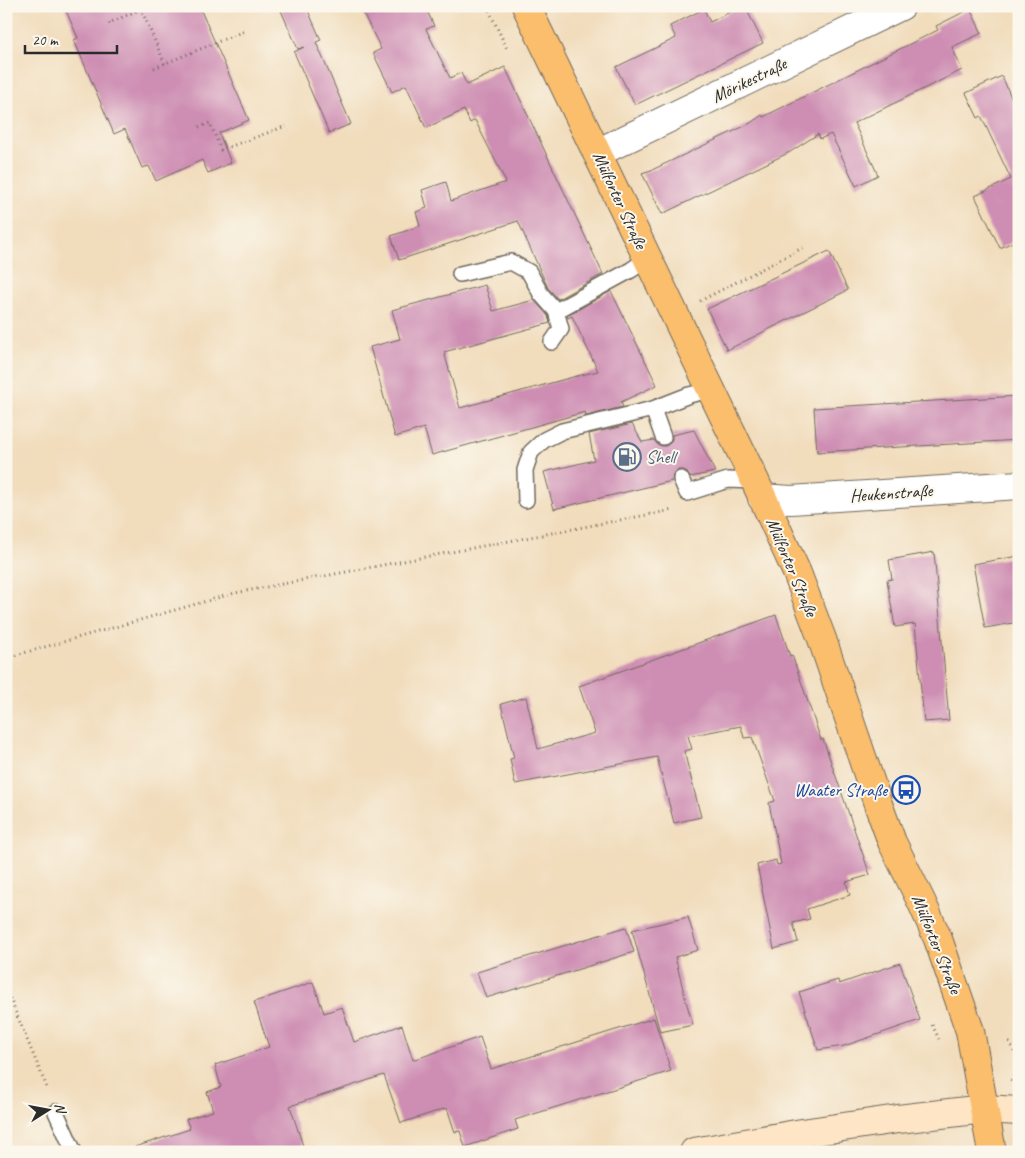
<svg xmlns="http://www.w3.org/2000/svg" width="1025" height="1158" viewBox="0 0 1025 1158" font-family="Caveat,sans-serif">
<style>
.building{fill:#ce8eb3}
.lines{fill:none;stroke-linecap:round;stroke-linejoin:round}
.service-casing{stroke:#70695d;stroke-width:18}
.minor-casing{stroke:#70695d;stroke-width:30}
.secondary-casing{stroke:#70695d;stroke-width:30}
.primary-casing{stroke:#70695d;stroke-width:30}
.path{stroke:#70695d;stroke-width:3;stroke-dasharray:1 4;stroke-linecap:butt}
.service{stroke:#fff;stroke-width:15}
.minor{stroke:#fff;stroke-width:28}
.secondary{stroke:#fde5c5;stroke-width:28}
.primary{stroke:#fabe6d;stroke-width:28}
.labels{text-anchor:middle;stroke-width:4;stroke-linejoin:round;paint-order:stroke}
.street-label{font-size:18px;fill:#2b2b2b;stroke:#fbf7ec}
.service-label{font-size:18px;fill:#4e5e75;stroke:#fbf7ec;text-anchor:start}
.transit-label{font-size:18px;fill:#164399;stroke:#fbf7ec;text-anchor:end}
</style>
<rect width="100%" height="100%" fill="#fbf7ec"/>
<filter id="ink" filterUnits="userSpaceOnUse"><feTurbulence type="fractalNoise" baseFrequency=".02" numOctaves="2"/><feDisplacementMap in="SourceGraphic" scale="10" xChannelSelector="R" yChannelSelector="G"/><feConvolveMatrix kernelMatrix="1 2 1 2 8 2 1 2 1" color-interpolation-filters="sRGB"/></filter>
<filter id="wash" filterUnits="userSpaceOnUse"><feTurbulence type="fractalNoise" baseFrequency=".0096" numOctaves="4" result="noise"/><feDisplacementMap in="SourceGraphic" scale="20" xChannelSelector="R" yChannelSelector="G"/><feGaussianBlur stdDeviation="1.12" result="paint"/><feColorMatrix in="noise" values="0 0 0 0 0 0 0 0 0 0 0 0 0 0 0 0 0 1.4 0 .05"/><feComposite in="paint" operator="in"/></filter>
<g filter="url(#wash)">
<rect width="100%" height="100%" fill="#f1dcbb"/>
<g id="blocks">
<path class="building" d="M64 6H199L249 120 219 133 231 163 208 173 202 160 156 181 149 166 142 168 125 129 114 134 74 40 78 38Z
M279 6H306L321 40 316 42 351 124 329 133 294 52 304 47 298 49Z
M377 6H425L434 26 426 29 450 78 461 73 467 85 505 67 603 274 558 299 548 288 518 221 399 260 391 236 420 226 416 212 427 208 422 190 446 182 451 201 506 182 475 120 470 123 464 110 426 128 406 85 392 92 373 53 381 49 363 13Z
M742 6H745L763 43 635 105 616 67 676 38 670 26 704 9 710 22Z
M970 9 982 33 952 47 962 70 854 123 878 175 856 186 831 134 820 139 818 134 790 152 662 214 642 173 654 169 749 124 762 115 763 117 938 30 936 26Z
M1002 76 1019 116V239L1000 248 975 196 1011 179 981 116 978 118 966 93Z
M829 251 848 290 727 350 707 309Z
M485 285 493 311 534 300 548 316 550 323 444 352 460 408 573 377 598 371 572 316 568 318 567 316 611 291 657 385 621 402 623 407 586 416 585 412 432 455 424 428 395 437 370 347 400 339 392 310Z
M1019 396V440L817 452 814 408Z
M632 424 642 442 654 440 657 444 662 446H666L670 443 672 439V435L694 430 715 472 690 477 686 471 683 470H678L673 474 672 481 554 509 544 472 594 460 589 434Z
M934 552 949 720 924 722 915 624 895 627 887 580 892 579 889 560Z
M1019 556V622L985 628 973 564Z
M776 615 790 656 792 655 821 740 823 739 870 875 846 882 850 895 807 909 810 919 793 923 798 942 774 949 757 865 776 860 777 865 781 864 769 803 775 801 752 737 744 738 741 726 688 736 692 749 684 751 701 817 674 823 657 757 515 784 510 759 514 758 501 704 526 697 538 749 595 733 579 686Z
M688 917 698 950 675 957 686 1001 693 1025 660 1032 632 930Z
M626 927 634 952 486 998 477 972Z
M900 963 920 1020 844 1046 818 1050 799 992 838 980 839 984Z
M313 982 324 1013 342 1007 354 1042 402 1025 413 1060 480 1037 491 1069 654 1018 671 1071 515 1120 518 1129 465 1147 460 1131 455 1132 447 1108 401 1123 384 1075 290 1106 305 1152H136L135 1147 190 1129 186 1119 213 1111 207 1092 221 1087 215 1065 269 1047 254 1002Z"/>
</g>
</g>
<g filter="url(#ink)">
<use href="#blocks" fill-opacity="0" stroke="#70695d" stroke-width="1"/>
<g class="lines">
<defs>
<path id="service" d="M460 274 511 262 529 272 541 294 556 311 631 270 647 259
M552 342 561 329 556 311
M663 437 653 409 689 395 711 390
M681 479 687 493 728 480 755 481
M526 500 525 470 531 452 544 440 562 431 653 409
M56 1112 74 1152"/>
<path id="minor" d="M597 153 901 6
M762 498 791 500 1019 485"/>
<path id="secondary" d="M694 1152 802 1133 898 1119 984 1109 1019 1111"/>
<path id="primary" d="M526 6 755 481 797 573 822 639 878 804 892 842 922 903 938 939 970 1031 992 1152"/>
</defs>
<use href="#service" class="service-casing"/>
<use href="#minor" class="minor-casing"/>
<use href="#secondary" class="secondary-casing"/>
<use href="#primary" class="primary-casing"/>
<path class="path" d="M487 6 508 51
M110 24 109 23 141 9 165 64
M154 68 244 31
M199 127 210 123 221 150 286 126
M700 301 804 247
M6 658 235 593 673 510
M6 989 48 1090
M932 1025 939 1039
M1009 1042 1019 1061
M1011 1081 1019 1063"/>
<use href="#service" class="service"/>
<use href="#minor" class="minor"/>
<use href="#secondary" class="secondary"/>
<use href="#primary" class="primary"/>
</g>
</g>
<defs>
<symbol id="fuel-ring" viewBox="-11 -11 22 22"><circle r="9.5" fill="#fbf7ec" stroke="#5c6f8a" stroke-width="1.5"/><path d="M-5.5-6h7V0h2V4h1.3V-2.5L3-4.5l.8-.8L6-3V5H2.5V1h-1V6h-7ZM-4.2-4.7v3.2H.2V-4.7Z" fill="#5c6f8a"/></symbol>
<symbol id="bus-ring" viewBox="-11 -11 22 22"><circle r="9.5" fill="#fbf7ec" stroke="#1a4fb4" stroke-width="1.5"/><path d="M-5-6H5V4H4V6H2V4H-2V6H-4V4H-5ZM-3.5-4V0h7V-4ZM-3.5 1.2v1.5H-2V1.2ZM2 1.2v1.5H3.5V1.2Z" fill="#1a4fb4"/></symbol>
</defs>
<g fill-rule="evenodd">
<use href="#fuel-ring" x="611" y="441" width="32" height="32"/>
<use href="#bus-ring" x="890" y="774" width="32" height="32"/>
</g>
<g class="labels">
<g class="street-label">
<text transform="translate(749 80) rotate(-26)" y="6">Mörikestraße</text>
<text transform="translate(620 200) rotate(65)" y="6">Mülforter Straße</text>
<text transform="translate(891 493) rotate(-4)" y="6">Heukenstraße</text>
<text transform="translate(792 567) rotate(67)" y="6">Mülforter Straße</text>
<text transform="translate(937 944) rotate(68)" y="6">Mülforter Straße</text>
</g>
<g class="service-label">
<text x="646" y="463">Shell</text>
</g>
<g class="transit-label">
<text x="887" y="796">Waater Straße</text>
</g>
</g>
<rect width="1025" height="1158" fill="none" stroke="#fbf7ec" stroke-width="25"/>
<g transform="translate(48 1110) rotate(79)" stroke="#fbf7ec" stroke-width="4" paint-order="stroke">
<path d="M0-4L9 19L0 12L-9 19Z" fill="#2b2b2b"/>
<text y="-8" font-size="14" font-weight="bold" text-anchor="middle" fill="#2b2b2b">N</text>
</g>
<path d="M25 45v8h92v-8" fill="none" stroke="#2b2b2b" stroke-width="2.5"/>
<text x="32" y="45" font-size="15" fill="#2b2b2b" stroke="#fbf7ec" stroke-width="4" paint-order="stroke">20 m</text>
</svg>
